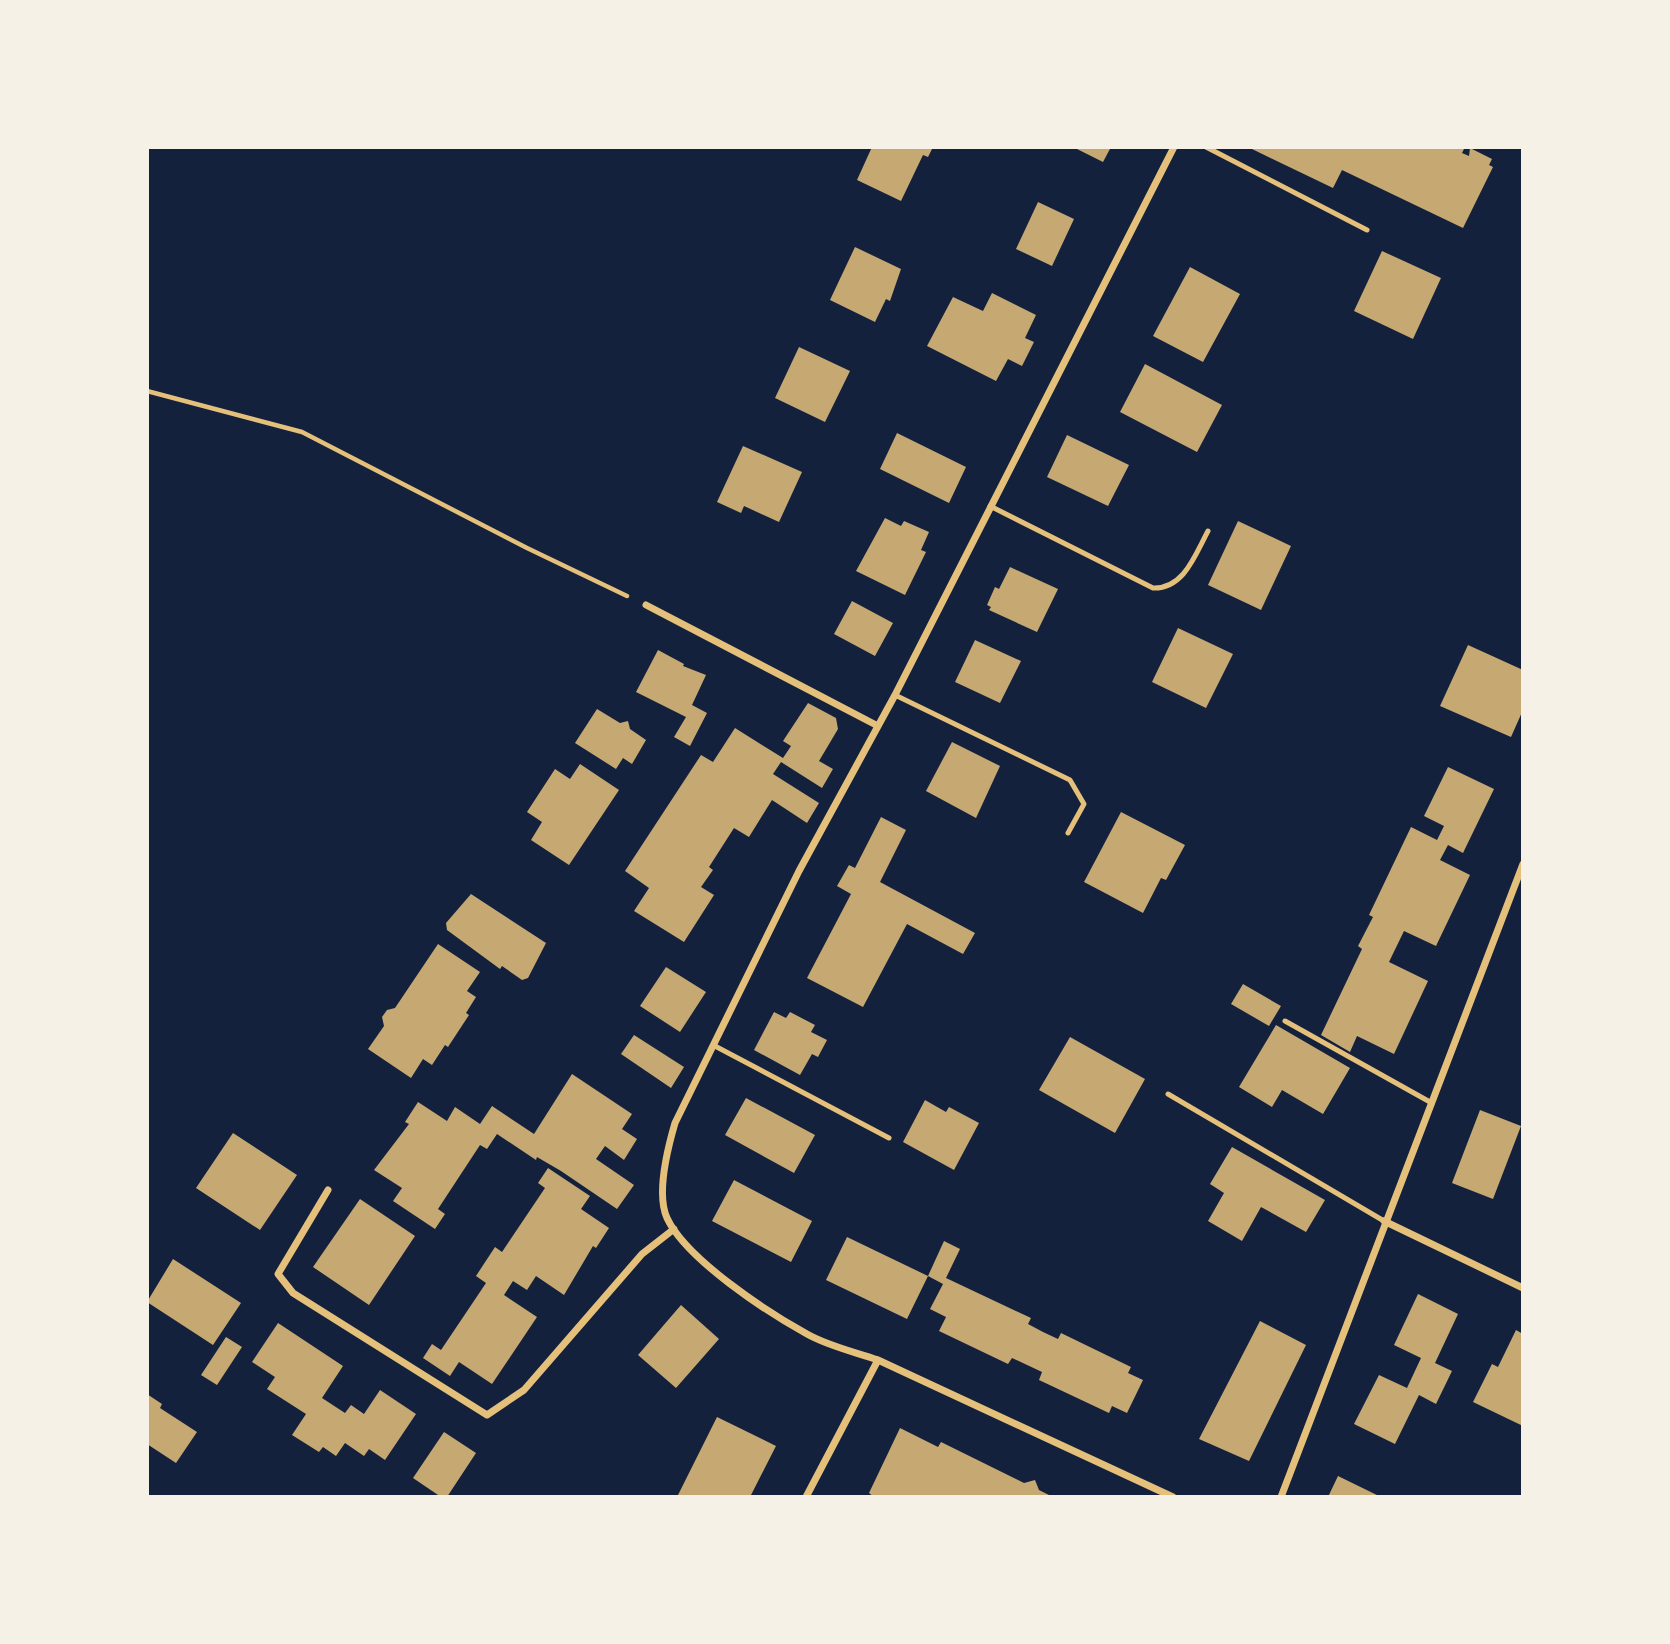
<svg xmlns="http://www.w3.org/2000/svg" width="1670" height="1644" viewBox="0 0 1670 1644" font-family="'Source Sans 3',sans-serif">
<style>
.building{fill:#c6a872}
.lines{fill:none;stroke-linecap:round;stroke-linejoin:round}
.path{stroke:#e5c07b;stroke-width:4.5}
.service{stroke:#e5c07b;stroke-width:5}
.minor{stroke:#e5c07b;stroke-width:7}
</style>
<rect width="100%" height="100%" fill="#14213d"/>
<path class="building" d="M872 147H933L928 157 923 155 901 201 857 180Z
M1073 147H1111L1103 162Z
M1253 147H1465L1462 153 1469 156 1470 148 1492 159 1489 165 1493 167 1463 228 1342 170 1333 188 1252 149Z
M1038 202 1074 219 1052 266 1016 249Z
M855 247 901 269 890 301 886 299 875 322 830 300Z
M1382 251 1441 278 1413 339 1354 311Z
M1190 267 1240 294 1203 362 1153 336Z
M992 293 1036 315 1025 338 1034 342 1022 366 1008 359 996 381 927 346 953 297 983 311Z
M799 347 850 371 825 422 775 398Z
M1145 364 1222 405 1197 452 1120 412Z
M897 433 966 467 949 503 880 469Z
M1067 435 1129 465 1108 506 1047 477Z
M743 446 802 472 779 522 744 506 741 513 717 502Z
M885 518 901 526 904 521 929 532 921 550 926 552 905 595 856 571Z
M1238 521 1291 546 1261 610 1208 585Z
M1010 567 1058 589 1037 632 989 610 991 607 987 605 995 587 999 589Z
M852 601 893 623 875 656 834 634Z
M1178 628 1233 654 1206 708 1152 682Z
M975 640 1021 661 1000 703 955 682Z
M1468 645 1523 670V710L1511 737 1440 706Z
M658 650 684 664 683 666 706 675 692 705 707 713 690 746 674 737 686 717 636 692Z
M808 703 836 718 838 729 819 761 833 769 822 788 781 762 773 774 819 803 807 823 772 800 749 837 734 828 709 867 713 870 701 887 714 895 684 942 634 911 649 888 625 871 701 755 713 762 735 728 783 758 791 746 783 741Z
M597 709 620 723 628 721 630 729 646 740 632 764 623 758 616 769 575 743Z
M952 742 1000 766 976 818 926 791Z
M580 764 619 790 569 865 531 840 542 822 527 812 555 769 570 779Z
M1448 767 1494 789 1463 853 1448 845 1440 860 1470 875 1436 946 1404 931 1389 962 1428 981 1394 1054 1357 1036 1350 1052 1321 1035 1362 949 1358 946 1373 917 1369 915 1411 827 1437 840 1444 826 1424 816Z
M1121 812 1185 845 1166 880 1161 878 1143 913 1084 882Z
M881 817 906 830 880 882 975 933 963 954 907 924 863 1007 807 978 851 894 837 886 849 865 855 868Z
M471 894 546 943 528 978 522 980 502 966 500 969 447 930 446 923Z
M438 944 480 972 467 991 476 997 466 1013 469 1015 448 1047 445 1045 432 1065 423 1059 411 1078 368 1049 384 1026 382 1017 387 1010 395 1008Z
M666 967 706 992 680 1032 640 1006Z
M1243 984 1281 1006 1269 1026 1231 1004Z
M774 1012 786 1018 790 1012 815 1025 811 1032 827 1040 818 1057 812 1054 800 1075 754 1050Z
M1276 1025 1350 1068 1323 1114 1282 1090 1272 1107 1239 1087Z
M634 1035 684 1067 671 1088 621 1054Z
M1070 1037 1145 1079 1115 1133 1039 1090Z
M572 1074 632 1114 622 1129 637 1139 624 1160 605 1146 596 1159 634 1185 617 1209 561 1171 537 1157 536 1160 497 1134 487 1149 480 1145 438 1209 445 1214 435 1229 393 1201 402 1188 374 1170 409 1124 405 1122 418 1102 447 1121 455 1107 480 1124 492 1106 534 1134Z
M746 1098 815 1135 794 1173 725 1135Z
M925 1100 946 1112 949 1107 979 1123 954 1170 903 1142Z
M1480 1110 1521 1126 1493 1199 1452 1183Z
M233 1133 297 1175 260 1230 196 1188Z
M1232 1147 1325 1200 1306 1232 1261 1207 1242 1241 1208 1221 1224 1193 1210 1184Z
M548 1168 590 1196 581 1209 609 1228 596 1248 593 1246 564 1295 536 1276 527 1290 513 1281 504 1295 537 1317 492 1384 459 1362 450 1376 423 1358 432 1344 441 1350 486 1283 476 1276 495 1247 502 1252 545 1188 538 1183Z
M734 1180 812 1221 791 1262 712 1221Z
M360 1199 415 1236 369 1305 313 1267Z
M847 1237 928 1276 944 1241 960 1249 946 1278 1031 1318 1028 1324 1043 1332 1058 1339 1061 1333 1131 1367 1128 1373 1143 1380 1127 1413 1112 1406 1109 1413 1039 1380 1042 1372 1012 1358 1008 1364 939 1331 946 1317 930 1309 943 1284 928 1276 907 1319 826 1280Z
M173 1259 241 1303 213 1345 147 1302Z
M1418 1294 1458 1314 1435 1363 1452 1371 1436 1404 1419 1395 1395 1444 1354 1424 1379 1375 1407 1388 1421 1358 1394 1345Z
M681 1305 719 1339 676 1388 638 1355Z
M1260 1321 1306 1345 1249 1461 1199 1439Z
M278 1323 343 1366 322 1398 345 1413 351 1405 364 1414 380 1390 416 1414 385 1460 369 1449 364 1456 345 1443 336 1456 323 1447 319 1452 292 1435 306 1414 267 1389 275 1377 252 1362Z
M1516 1330 1523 1334V1426L1473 1402 1492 1364 1498 1367Z
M226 1337 242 1347 217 1385 201 1375Z
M147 1394 162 1404 160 1408 197 1432 176 1463 147 1444Z
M717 1417 776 1446 750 1497H677Z
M900 1428 938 1447 941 1442 1024 1483 1035 1480 1039 1490 1053 1497H874L869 1493Z
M444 1432 476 1453 447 1497H441L413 1478Z
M1338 1476 1381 1497H1328Z"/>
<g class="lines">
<path class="path" d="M147 391 302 432 527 548 627 596"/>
<path class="service" d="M1206 147 1367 230
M990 506 1153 588C1184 589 1195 555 1208 531
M895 695 1070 780 1084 804 1068 833
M1285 1021 1430 1102
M713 1045 889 1138
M1168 1094 1384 1221"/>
<path class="minor" d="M646 605 878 726
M328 1190 278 1274 293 1293 487 1415 524 1390 642 1254 674 1229
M1384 1221 1523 1288
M878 1360 1173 1497
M806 1497 878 1360C855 1352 828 1346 807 1334 767 1312 686 1259 667 1218 656 1194 668 1147 675 1123L799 871 895 695 1174 147
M1281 1497 1523 864"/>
</g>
<rect width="1670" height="1644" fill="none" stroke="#f6f1e7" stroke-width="298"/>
</svg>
